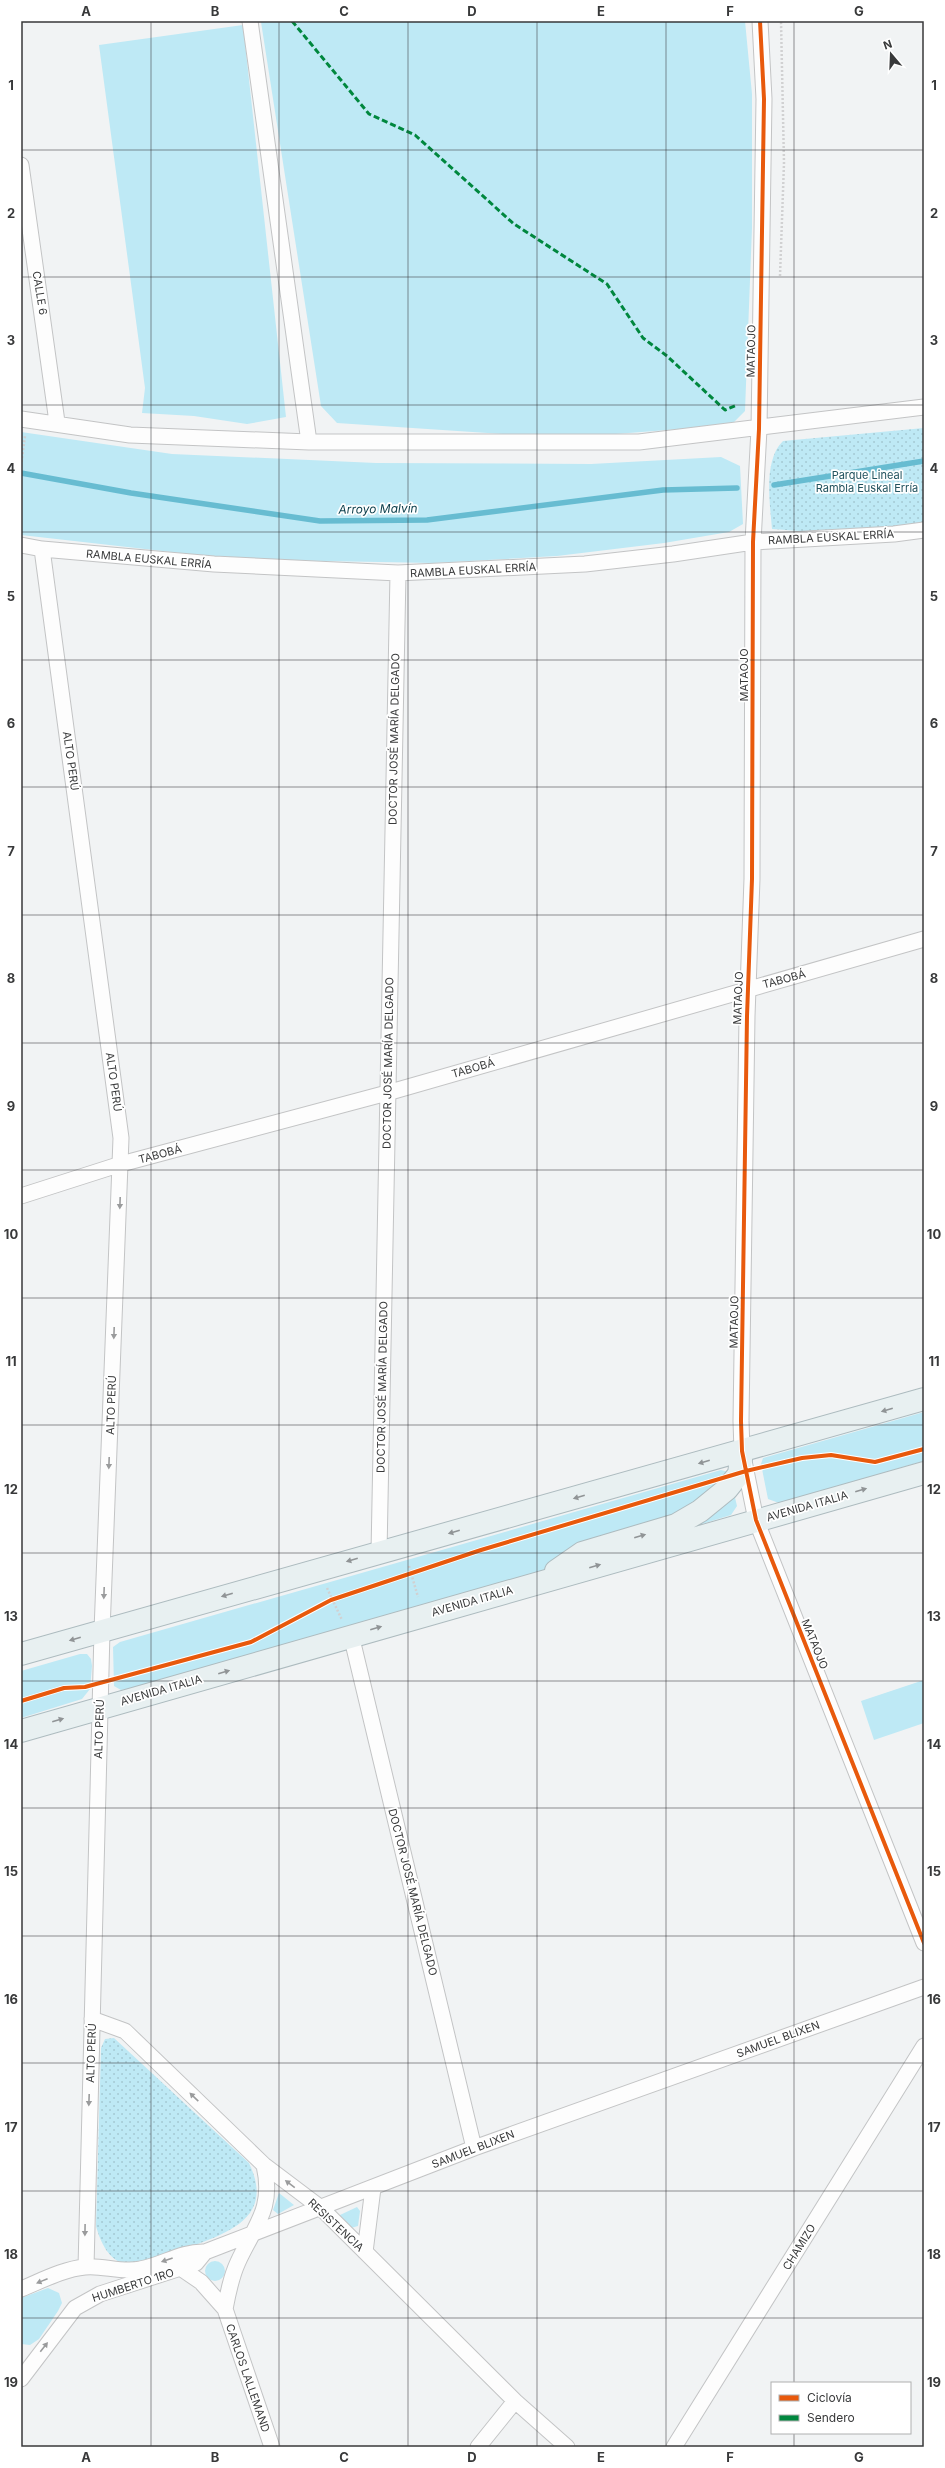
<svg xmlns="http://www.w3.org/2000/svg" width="945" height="2468" viewBox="0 0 945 2468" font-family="Inter,sans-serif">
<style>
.grass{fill:#bee9f5}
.park{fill:url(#park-dots)}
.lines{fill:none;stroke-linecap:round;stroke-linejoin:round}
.stream{stroke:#67bcd1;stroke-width:5.5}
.minor-casing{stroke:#c3c4c5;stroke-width:17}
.primary-casing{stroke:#adbbbf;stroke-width:24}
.path{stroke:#d1d1d2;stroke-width:2.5;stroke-dasharray:2 2;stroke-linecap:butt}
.minor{stroke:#fdfdfd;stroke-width:15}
.primary{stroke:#e8f0f1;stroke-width:22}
.quiet{stroke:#00873e;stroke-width:3;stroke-dasharray:6 3;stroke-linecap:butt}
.cycleway-casing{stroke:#fff;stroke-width:6}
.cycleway{stroke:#e8590c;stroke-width:4}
.oneway{fill:#9a9b9c}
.oneway2{fill:#909496}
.grid{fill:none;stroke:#38393a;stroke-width:1;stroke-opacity:0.55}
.labels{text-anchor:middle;stroke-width:3.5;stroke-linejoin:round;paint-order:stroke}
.street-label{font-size:11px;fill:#38393a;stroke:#fff}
.park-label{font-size:11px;fill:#21525e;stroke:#fff}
.water-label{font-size:12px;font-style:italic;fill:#093d4a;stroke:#fff}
.neatline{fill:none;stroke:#38393a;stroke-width:1.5}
.grid-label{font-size:13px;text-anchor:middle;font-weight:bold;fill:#38393a}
</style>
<defs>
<pattern id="park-dots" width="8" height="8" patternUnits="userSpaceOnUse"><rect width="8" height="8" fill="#bee9f5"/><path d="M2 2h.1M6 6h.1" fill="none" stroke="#a4c9d3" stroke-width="1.8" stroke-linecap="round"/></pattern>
</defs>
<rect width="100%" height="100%" fill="#f1f3f4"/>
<path class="grass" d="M271 21H745L752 94V228L745 411 731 425 565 438 337 423 321 406 261 22Z
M243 25 286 417 247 424 194 416 142 413 145 388 99 45Z
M21 432 172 454 376 463 591 464 721 457 740 466 743 524 729 532 664 543 557 556 433 563 269 560 189 554 21 535Z
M924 1412V1461L779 1503 768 1499 761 1464 763 1458Z
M721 1470 729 1472 737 1506 731 1515 576 1563 134 1687 121 1690 114 1686 113 1647 120 1642Z
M80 1654H87L91 1659 92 1666 90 1689 82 1699 21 1718V1671Z
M924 1680V1723L874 1740 861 1701Z
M279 2193 294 2205 278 2214 273 2210Z
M357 2207 360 2211 358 2226 351 2228 340 2219V2215Z
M205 2271a10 10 0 1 1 20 0a10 10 0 1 1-20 0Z
M48 2288 59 2293 62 2303 58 2311 39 2339 30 2345 21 2344V2298Z"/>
<path class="park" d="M924 428V523L828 533 772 529C770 504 763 460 783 441Z
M114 2038 249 2163C276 2219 226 2233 185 2249 167 2255 147 2266 127 2264 109 2262 100 2241 96 2226L101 2048 105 2039Z"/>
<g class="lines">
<path class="stream" d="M21 473 131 493 320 521 427 520 663 490 737 488
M774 485 924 461"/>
<defs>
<path id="minor" d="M250 21 309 442
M760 21 764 99 759 429 753 542 752 879 747 1016 741 1421 742 1451 756 1520 924 1943
M21 165 57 422
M21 419 130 435 309 442H639L924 407
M21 545 42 549 214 564 398 573 585 564 673 554 753 542 894 534 924 530
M42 549 121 1138 102 1631 86 2267
M21 1196 121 1164 387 1093 924 939
M379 1553 398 573
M351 1635 474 2148
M92 2019 125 2031 264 2165 321 2208 515 2401 567 2447
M264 2165C274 2209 255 2225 238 2262 231 2277 228 2293 225 2309L272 2447
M365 2252 373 2188
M182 2269 201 2282 225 2309
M21 2289C41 2281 63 2269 85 2267 103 2265 121 2273 140 2269 163 2265 181 2251 205 2252L474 2148 924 1987
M21 2379 75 2308 100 2294 196 2263 205 2252
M478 2447 515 2401
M674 2447 924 2046"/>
<path id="primary" d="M556 1571 582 1553 676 1525 700 1511 727 1489 739 1474 742 1451
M21 1654 924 1399
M21 1731 924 1473"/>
</defs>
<use href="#minor" class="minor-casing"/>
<use href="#primary" class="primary-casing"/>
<path class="path" d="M21 22 28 21
M780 276 784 163 781 21
M21 466 25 436
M409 1566 418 1597
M327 1588 342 1620"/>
<use href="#minor" class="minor"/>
<use href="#primary" class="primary"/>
<path class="quiet" d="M292 21 369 114 415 135 514 224 607 284 643 338 667 356 725 410 737 405"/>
<defs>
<path id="cycleway" d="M760 21 764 99 759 429 753 542 752 879 747 1016 741 1421 742 1451 756 1520 924 1943
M21 1701 64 1688 85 1687 251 1642 331 1600 481 1550 746 1471 802 1458 831 1455 875 1462 924 1449"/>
</defs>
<use href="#cycleway" class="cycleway-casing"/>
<use href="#cycleway" class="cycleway"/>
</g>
<defs><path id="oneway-solid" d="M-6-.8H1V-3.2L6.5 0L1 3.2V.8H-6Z"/></defs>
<g class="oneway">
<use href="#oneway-solid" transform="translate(120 1203) rotate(92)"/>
<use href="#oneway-solid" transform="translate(114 1333) rotate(92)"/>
<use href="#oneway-solid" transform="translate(109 1463) rotate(92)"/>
<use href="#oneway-solid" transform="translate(104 1593) rotate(92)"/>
<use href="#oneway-solid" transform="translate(194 2097) rotate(-136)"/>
<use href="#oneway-solid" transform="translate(89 2100) rotate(92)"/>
<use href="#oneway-solid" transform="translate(290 2184) rotate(-143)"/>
<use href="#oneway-solid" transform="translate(85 2230) rotate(91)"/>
<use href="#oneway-solid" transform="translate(167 2260) rotate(161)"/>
<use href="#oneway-solid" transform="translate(42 2281) rotate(158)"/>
<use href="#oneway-solid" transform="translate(44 2347) rotate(-52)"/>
</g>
<g class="oneway2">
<use href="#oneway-solid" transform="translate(887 1410) rotate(164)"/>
<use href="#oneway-solid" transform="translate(704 1462) rotate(164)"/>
<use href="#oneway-solid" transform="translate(861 1490) rotate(-16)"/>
<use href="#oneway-solid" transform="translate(579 1497) rotate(164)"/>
<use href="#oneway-solid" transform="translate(454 1532) rotate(164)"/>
<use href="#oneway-solid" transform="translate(640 1536) rotate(-16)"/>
<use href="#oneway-solid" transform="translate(352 1560) rotate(164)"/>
<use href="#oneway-solid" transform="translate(595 1566) rotate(-16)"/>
<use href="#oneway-solid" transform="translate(227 1595) rotate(164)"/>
<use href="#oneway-solid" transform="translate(376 1628) rotate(-16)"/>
<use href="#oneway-solid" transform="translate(75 1639) rotate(164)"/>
<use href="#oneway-solid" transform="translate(224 1672) rotate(-16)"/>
<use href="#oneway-solid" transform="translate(58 1720) rotate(-16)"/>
</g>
<path class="grid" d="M151 21V2447M279 21V2447M408 21V2447M537 21V2447M666 21V2447M794 21V2383M21 150H924M21 277H924M21 405H924M21 532H924M21 660H924M21 787H924M21 915H924M21 1043H924M21 1170H924M21 1298H924M21 1425H924M21 1553H924M21 1681H924M21 1808H924M21 1936H924M21 2063H924M21 2191H924M21 2318H924M794 2433V2447"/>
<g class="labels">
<g class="street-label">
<text transform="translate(40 293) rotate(81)" y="4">CALLE 6</text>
<text transform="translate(751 351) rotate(-89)" y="4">MATAOJO</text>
<text transform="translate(831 537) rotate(-3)" y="4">RAMBLA EUSKAL ERRÍA</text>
<text transform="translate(149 559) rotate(5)" y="4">RAMBLA EUSKAL ERRÍA</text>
<text transform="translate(473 570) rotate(-3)" y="4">RAMBLA EUSKAL ERRÍA</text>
<text transform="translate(744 675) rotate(-90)" y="4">MATAOJO</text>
<text transform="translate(394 739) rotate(-89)" y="4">DOCTOR JOSÉ MARÍA DELGADO</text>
<text transform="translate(71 761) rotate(82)" y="4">ALTO PERÚ</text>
<text transform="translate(784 979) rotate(-15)" y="4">TABOBÁ</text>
<text transform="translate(738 998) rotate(-88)" y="4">MATAOJO</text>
<text transform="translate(388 1063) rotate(-89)" y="4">DOCTOR JOSÉ MARÍA DELGADO</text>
<text transform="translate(473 1068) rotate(-16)" y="4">TABOBÁ</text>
<text transform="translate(114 1082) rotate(82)" y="4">ALTO PERÚ</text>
<text transform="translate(160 1154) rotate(-15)" y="4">TABOBÁ</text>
<text transform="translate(734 1322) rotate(-89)" y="4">MATAOJO</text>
<text transform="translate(382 1387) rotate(-89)" y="4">DOCTOR JOSÉ MARÍA DELGADO</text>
<text transform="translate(111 1405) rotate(-88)" y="4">ALTO PERÚ</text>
<text transform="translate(807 1506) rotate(-16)" y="4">AVENIDA ITALIA</text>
<text transform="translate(472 1601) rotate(-16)" y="4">AVENIDA ITALIA</text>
<text transform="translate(815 1644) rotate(68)" y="4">MATAOJO</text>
<text transform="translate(161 1690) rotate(-16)" y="4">AVENIDA ITALIA</text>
<text transform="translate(99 1729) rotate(-88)" y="4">ALTO PERÚ</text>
<text transform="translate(413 1892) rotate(76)" y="4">DOCTOR JOSÉ MARÍA DELGADO</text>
<text transform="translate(778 2039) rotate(-20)" y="4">SAMUEL BLIXEN</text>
<text transform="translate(91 2053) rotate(-88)" y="4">ALTO PERÚ</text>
<text transform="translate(473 2149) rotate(-21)" y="4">SAMUEL BLIXEN</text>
<text transform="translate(336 2225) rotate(43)" y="4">RESISTENCIA</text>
<text transform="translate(799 2247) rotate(-58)" y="4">CHAMIZO</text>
<text transform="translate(133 2285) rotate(-18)" y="4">HUMBERTO 1RO</text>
<text transform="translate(248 2378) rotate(71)" y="4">CARLOS LALLEMAND</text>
</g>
<g class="park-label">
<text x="867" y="479">Parque Lineal<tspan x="867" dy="13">Rambla Euskal Erría</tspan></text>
</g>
<g class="water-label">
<text transform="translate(378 509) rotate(-1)" y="4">Arroyo Malvín</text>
</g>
</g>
<rect width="945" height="2468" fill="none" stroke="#ffffff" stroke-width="44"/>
<rect x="771" y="2382" width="140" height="52" fill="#ffffff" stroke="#afb0b0"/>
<rect x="779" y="2395" width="20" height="6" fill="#e8590c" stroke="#afb0b0"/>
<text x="807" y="2402" font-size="12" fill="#38393a">Ciclovía</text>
<rect x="779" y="2415" width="20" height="6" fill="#00873e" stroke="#afb0b0"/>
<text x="807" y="2422" font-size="12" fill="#38393a">Sendero</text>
<g transform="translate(891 54) rotate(341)" stroke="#ffffff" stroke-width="3" paint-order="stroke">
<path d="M0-3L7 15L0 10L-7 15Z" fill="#38393a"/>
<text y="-6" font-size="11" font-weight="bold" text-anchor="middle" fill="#38393a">N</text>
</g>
<rect x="22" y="22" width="901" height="2424" class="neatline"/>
<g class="grid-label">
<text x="86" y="16">A</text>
<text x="215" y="16">B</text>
<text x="344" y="16">C</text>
<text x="472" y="16">D</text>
<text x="601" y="16">E</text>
<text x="730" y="16">F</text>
<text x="859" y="16">G</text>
<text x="11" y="90">1</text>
<text x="934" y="90">1</text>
<text x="11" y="218">2</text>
<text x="934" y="218">2</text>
<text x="11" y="345">3</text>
<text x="934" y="345">3</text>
<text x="11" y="473">4</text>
<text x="934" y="473">4</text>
<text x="11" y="601">5</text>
<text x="934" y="601">5</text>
<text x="11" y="728">6</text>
<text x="934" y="728">6</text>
<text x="11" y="856">7</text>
<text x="934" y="856">7</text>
<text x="11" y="983">8</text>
<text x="934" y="983">8</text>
<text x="11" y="1111">9</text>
<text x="934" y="1111">9</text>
<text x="11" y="1239">10</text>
<text x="934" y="1239">10</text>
<text x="11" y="1366">11</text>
<text x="934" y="1366">11</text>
<text x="11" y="1494">12</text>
<text x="934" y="1494">12</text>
<text x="11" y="1621">13</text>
<text x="934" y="1621">13</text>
<text x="11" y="1749">14</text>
<text x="934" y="1749">14</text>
<text x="11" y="1876">15</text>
<text x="934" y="1876">15</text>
<text x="11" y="2004">16</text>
<text x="934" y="2004">16</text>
<text x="11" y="2132">17</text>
<text x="934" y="2132">17</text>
<text x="11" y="2259">18</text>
<text x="934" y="2259">18</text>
<text x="11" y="2387">19</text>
<text x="934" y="2387">19</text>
<text x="86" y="2462">A</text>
<text x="215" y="2462">B</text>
<text x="344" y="2462">C</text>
<text x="472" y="2462">D</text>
<text x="601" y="2462">E</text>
<text x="730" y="2462">F</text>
<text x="859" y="2462">G</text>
</g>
</svg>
